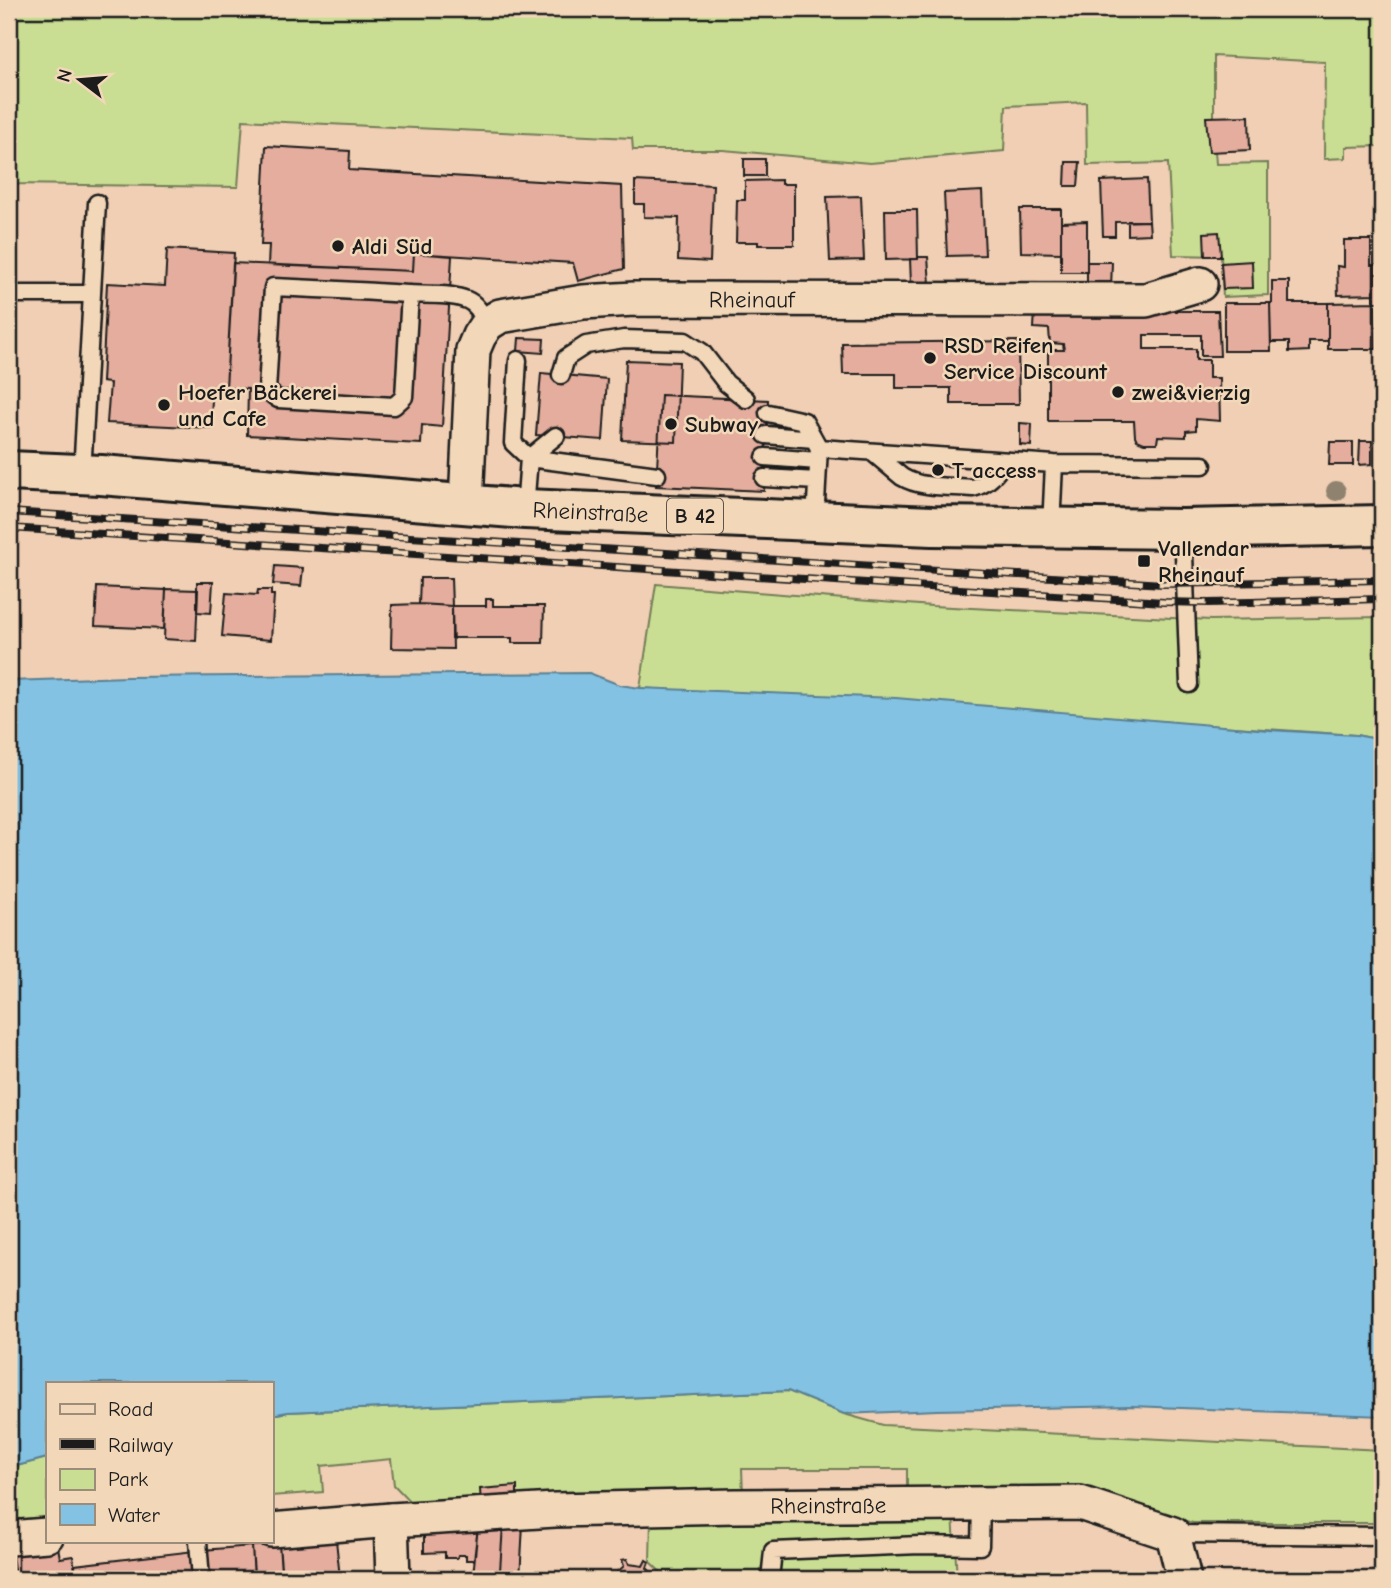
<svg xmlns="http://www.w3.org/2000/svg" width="1391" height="1588" viewBox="0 0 1391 1588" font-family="'Comic Neue',sans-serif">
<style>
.green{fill:#cade93;stroke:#737d58;stroke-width:2}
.water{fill:#83c2e3;stroke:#5a8093;stroke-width:2}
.building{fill:#e4ad9d;stroke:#1c1c1c;stroke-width:2}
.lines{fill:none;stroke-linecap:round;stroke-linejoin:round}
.service-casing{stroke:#1c1c1c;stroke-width:21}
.minor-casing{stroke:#1c1c1c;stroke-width:38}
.primary-casing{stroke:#1c1c1c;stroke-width:44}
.service{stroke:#f2d7b9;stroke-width:16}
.minor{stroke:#f2d7b9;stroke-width:33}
.primary{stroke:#f2d7b9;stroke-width:38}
.rail-casing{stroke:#1c1c1c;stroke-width:8}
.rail{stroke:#f2d7b9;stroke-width:5;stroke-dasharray:16;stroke-linecap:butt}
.tree{fill:#8f826e}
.poi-dot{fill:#1c1c1c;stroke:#f2d7b9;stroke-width:2.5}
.labels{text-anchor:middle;stroke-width:5;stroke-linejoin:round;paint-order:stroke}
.shield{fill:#f2d7b9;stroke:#5c544b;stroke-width:2}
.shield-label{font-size:21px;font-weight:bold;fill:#1c1c1c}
.poi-label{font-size:23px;font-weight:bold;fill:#1c1c1c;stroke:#f2d7b9;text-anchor:start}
.street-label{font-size:23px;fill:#1c1c1c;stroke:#f2d7b9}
</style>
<rect width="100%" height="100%" fill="#f0cfb4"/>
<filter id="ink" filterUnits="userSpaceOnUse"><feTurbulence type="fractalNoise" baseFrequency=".0143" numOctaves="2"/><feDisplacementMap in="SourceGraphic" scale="14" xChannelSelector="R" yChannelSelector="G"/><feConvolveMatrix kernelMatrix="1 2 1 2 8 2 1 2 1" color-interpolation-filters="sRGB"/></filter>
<g filter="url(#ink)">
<path class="green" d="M9 9H1382V146L1346 147V158L1324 159 1325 62 1214 56V137L1216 164 1268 163V295L1223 297 1221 256 1173 255 1168 163 1087 165 1086 102 1006 106 1004 151 870 163 723 150H633L632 138 243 120 238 187 9 184Z
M656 584 932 606 1211 620 1382 617V740L1356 735 640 688Z
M788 1391 844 1414 883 1425 1382 1450V1523H1193L1075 1490H907V1469H742L743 1495 417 1509 394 1485 391 1459 321 1466 323 1492 271 1496V1415L288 1412Z
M47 1458V1523L9 1526V1468Z
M953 1514 957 1579H668L650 1562 651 1519Z"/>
<path class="water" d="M589 673 620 685 640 688 896 698 1269 730 1356 735 1382 740V1416L1132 1406 937 1410 844 1414 788 1391 288 1412 271 1415V1383H47V1458L9 1468V681L128 677Z"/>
<path class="building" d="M1249 116 1250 150 1209 152 1206 117Z
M266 146 350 151 349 170 622 186 624 269 578 281 573 263 414 253 413 271 268 265 269 245H261Z
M744 159H765V176H744Z
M1066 162H1080L1078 186H1065Z
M1147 179 1149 221 1115 222V236H1103L1101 181Z
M781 180V184H794V245H758V242H736L737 200H745V181Z
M635 181 713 185 710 262 678 260 679 218 644 217V204H635Z
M982 191 985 255 947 256 944 193Z
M861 196 864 260 830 261 827 197Z
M1020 209H1061V253L1021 252Z
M885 210H917L918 259 886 260Z
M1087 221V272H1061V222Z
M1128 221H1149L1150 234 1128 235Z
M1219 232 1221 256H1205L1204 233Z
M1344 240H1371V265H1375V294L1338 295 1337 266 1344 267Z
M167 249 234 253 226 388 213 387 210 428 107 423 110 383 102 382 107 283 165 286Z
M414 253 452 256 442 427 422 425 421 444 247 435 248 389 226 388 233 263 413 271Z
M918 257H928L930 284H911L910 259H918Z
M1252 261 1253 288 1223 289 1221 263Z
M1087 262H1112L1111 288 1087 287Z
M1375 274H1382V302H1375Z
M1272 281H1289V303H1328V341H1309V351L1289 352V342H1271L1270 303H1272Z
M1375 302 1376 349H1328V303Z
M1224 303H1270L1271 351H1224Z
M1035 311H1218L1220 356H1201V335H1144V349H1196V360H1209V378H1219L1220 421 1196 419V430L1186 431V437L1158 436 1157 443H1144L1137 440 1135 436 1134 421H1048V350H1064L1063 344 1050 343 1049 329 1034 328Z
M519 338 544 339 543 353 518 351Z
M1018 341 1019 404H951V388H896V374H843L842 343Z
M626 360 679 362 676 442 622 440Z
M541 373 607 379 603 440 536 435Z
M661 395 768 400 764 491 656 486Z
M1020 423 1032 424 1031 446 1020 445Z
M1360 441H1372V464L1359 465Z
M1330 442H1353V465H1329Z
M275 566 303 568 301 586 273 584Z
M420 578H451L452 606 419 604Z
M197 582H213L211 613 197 612Z
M97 587 166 590 164 629 95 626Z
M166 589 198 590 196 641 164 639Z
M258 590H271V595H274L271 640 222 636 226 593 257 595Z
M486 599H493V606H544L543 643H512V638H452V606H486Z
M419 604 452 606 453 649 391 648 392 605Z
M517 1486V1502L481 1504 480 1489Z
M523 1524 520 1579H496L497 1570 500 1571 503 1525Z
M503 1525 500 1571 497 1570 496 1579H489V1571L485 1570 482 1577 473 1576 478 1526Z
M424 1526H478L474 1560H466V1555H458L457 1558H445V1552L424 1553Z
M336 1540 340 1578 282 1579 279 1544Z
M279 1544 281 1572 254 1574 252 1546Z
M252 1546 254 1579H205L203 1550Z
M58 1547 60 1558 73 1556 76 1579H15L12 1552Z
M194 1551 195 1579H76L75 1565Z
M627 1559 629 1564 643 1566 646 1560 649 1562 647 1568 657 1578 662 1576 663 1579H611L606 1577 609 1573 614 1575 624 1566 622 1560Z"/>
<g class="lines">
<defs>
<path id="service" d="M9 294H91
M410 294 404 397 394 406 278 399 267 391 273 287C318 289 363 291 408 294 426 295 449 293 467 300 477 304 482 315 487 324
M518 360 513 443 529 458 525 509
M561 375 566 358 586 345 624 339 685 341 702 352 726 383 746 399
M768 413 804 421 819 448
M766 435 814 439
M556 436 529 458 657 475
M872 452C882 460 892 469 902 477 922 489 951 486 973 488 989 484 996 473 1005 461
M765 457 818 461
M82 474 97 203
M764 478 817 481
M815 521 819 448 1054 464 1203 465
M1051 528 1054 464
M1183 529 1189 684
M1173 1534 1382 1536
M198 1541 201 1579
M770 1579 773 1551 920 1545 980 1546 981 1504"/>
<g id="minor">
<path id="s1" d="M466 504 473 350 479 336 487 324 500 316 583 302 634 299 1146 300 1200 284"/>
<path d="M391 1520 393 1579"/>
<path id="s2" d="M271 1530 391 1520 555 1510 735 1506 1080 1503 1173 1534 1184 1579"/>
<path d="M9 1538 47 1535"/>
</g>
<g id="primary">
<path id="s3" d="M9 471 101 475 525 509 932 526 1183 529 1382 525"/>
</g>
</defs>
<use href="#service" class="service-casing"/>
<use href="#minor" class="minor-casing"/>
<use href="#primary" class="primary-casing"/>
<use href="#service" class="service"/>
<use href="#minor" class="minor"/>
<use href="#primary" class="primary"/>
<defs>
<path id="rail" d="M9 512 1163 584 1382 580
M9 528 1164 602 1209 603 1382 599"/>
</defs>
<use href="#rail" class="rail-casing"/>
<use href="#rail" class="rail"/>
</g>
<circle class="tree" cx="1336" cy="491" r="10"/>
</g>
<g class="poi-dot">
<circle cx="338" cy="246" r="7"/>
<circle cx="930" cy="358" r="7"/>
<circle cx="1118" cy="392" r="7"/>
<circle cx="164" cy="405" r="7"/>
<circle cx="671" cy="424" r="7"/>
<circle cx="938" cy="470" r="7"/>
<rect x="1137" y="554" width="14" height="14" rx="3.5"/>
</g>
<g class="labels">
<rect class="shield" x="667" y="498.5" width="56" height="35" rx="5"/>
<g class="shield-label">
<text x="695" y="523">B 42</text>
</g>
<g class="poi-label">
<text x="352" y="254">Aldi Süd</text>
<text x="944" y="353">RSD Reifen<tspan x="944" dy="26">Service Discount</tspan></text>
<text x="178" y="400">Hoefer Bäckerei<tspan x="178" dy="26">und Cafe</tspan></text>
<text x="1132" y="400">zwei&amp;vierzig</text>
<text x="685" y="432">Subway</text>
<text x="952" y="478">T access</text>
<text x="1158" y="556">Vallendar<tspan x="1158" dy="26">Rheinauf</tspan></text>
</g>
<g class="street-label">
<text dy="8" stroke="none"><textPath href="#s1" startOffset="452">Rheinauf</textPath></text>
<text dy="8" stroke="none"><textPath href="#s3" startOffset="583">Rheinstraße</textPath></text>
<text dy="8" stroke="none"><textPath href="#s2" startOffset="558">Rheinstraße</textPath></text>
</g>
</g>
<rect width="1391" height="1588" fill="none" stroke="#f2d7b9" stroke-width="35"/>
<rect x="18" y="18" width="1356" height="1553" fill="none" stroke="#1c1c1c" stroke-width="2.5" filter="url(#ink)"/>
<rect x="46" y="1382" width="228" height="161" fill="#f2d7b9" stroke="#9c8c7a" stroke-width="2"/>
<rect x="60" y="1404" width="35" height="10" fill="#f2d7b9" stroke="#9c8c7a" stroke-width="2"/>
<text x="108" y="1416" font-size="21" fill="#1c1c1c">Road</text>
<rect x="60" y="1439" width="35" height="10" fill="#1c1c1c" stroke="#9c8c7a" stroke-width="2"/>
<text x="108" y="1452" font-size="21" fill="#1c1c1c">Railway</text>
<rect x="60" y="1469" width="35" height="21" fill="#cade93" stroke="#9c8c7a" stroke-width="2"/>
<text x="108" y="1486" font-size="21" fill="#1c1c1c">Park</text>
<rect x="60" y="1504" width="35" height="21" fill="#83c2e3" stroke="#9c8c7a" stroke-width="2"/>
<text x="108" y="1522" font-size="21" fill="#1c1c1c">Water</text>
<g transform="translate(80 80) rotate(286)" stroke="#f2d7b9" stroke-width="5" paint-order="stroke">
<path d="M0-5L12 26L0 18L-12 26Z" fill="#1c1c1c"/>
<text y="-10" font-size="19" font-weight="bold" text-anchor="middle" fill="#1c1c1c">N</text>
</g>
</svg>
